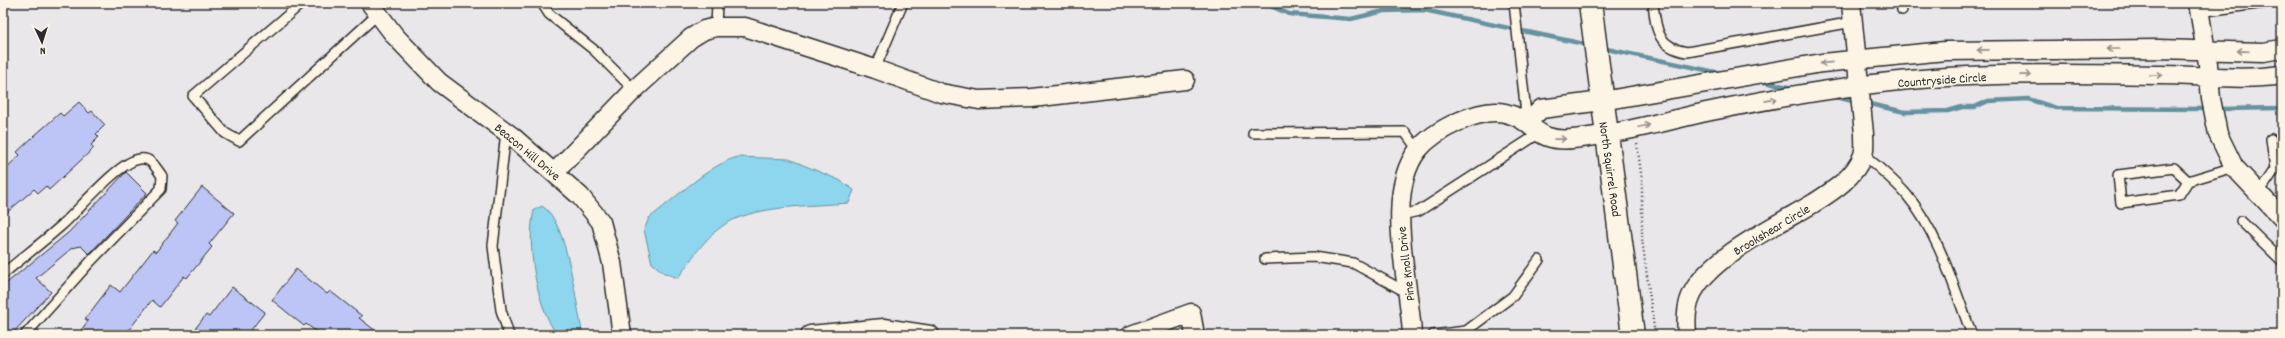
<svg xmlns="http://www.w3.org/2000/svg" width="2285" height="338" viewBox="0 0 2285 338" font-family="Dekko,sans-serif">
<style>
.water{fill:#8dd6ee;stroke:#6692a0}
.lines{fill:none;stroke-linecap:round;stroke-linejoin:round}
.stream{stroke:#6692a0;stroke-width:4.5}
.building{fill:#bdc5f7;stroke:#2b2b2b}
.lane-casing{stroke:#2b2b2b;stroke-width:12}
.street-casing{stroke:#2b2b2b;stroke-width:21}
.secondary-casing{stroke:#2b2b2b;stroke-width:25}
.path{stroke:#2b2b2b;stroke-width:2.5;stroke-dasharray:1 3;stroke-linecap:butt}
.lane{stroke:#fcf5e5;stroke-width:9}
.street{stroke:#fcf5e5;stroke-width:18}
.secondary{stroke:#fcf5e5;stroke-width:22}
.oneway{stroke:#949088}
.labels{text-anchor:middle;stroke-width:3;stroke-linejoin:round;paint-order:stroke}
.street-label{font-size:13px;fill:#2b2b2b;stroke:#fcf5e5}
</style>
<rect width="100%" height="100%" fill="#e9e7ea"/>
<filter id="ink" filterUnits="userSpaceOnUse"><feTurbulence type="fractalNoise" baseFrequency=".025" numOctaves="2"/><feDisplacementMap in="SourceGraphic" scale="8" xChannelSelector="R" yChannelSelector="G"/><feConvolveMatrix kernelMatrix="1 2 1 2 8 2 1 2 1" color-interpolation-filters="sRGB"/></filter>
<g filter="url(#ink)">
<path class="water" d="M738 157 789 159 839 180 854 190 849 203C814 206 750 205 721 227 703 240 691 260 678 278L664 273 652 263 644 230 649 218C672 201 711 163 738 157Z
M542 206C568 221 576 306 583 335H557C536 305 526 245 534 210Z"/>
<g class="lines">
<path class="stream" d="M1264 3 1289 14 1351 19 1384 11 1424 10 1589 45
M1602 48 1720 73
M1759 81 1793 88
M1831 96 1857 102
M1865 103 1905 112 1948 111 1962 107H1975L1988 101 2028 99 2056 108 2208 109
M2218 109 2282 108"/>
</g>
<path class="building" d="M79 102 89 113 92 111 105 125 96 134 99 137 91 145 94 148 49 190 46 186 38 193 34 189 3 216V171L20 155 17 152 33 137 60 113 63 116Z
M126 172 147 193 89 254 81 246 72 248 36 278 51 292 11 335H3V286L68 233Z
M202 187 234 213 209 244 212 247 187 278 184 276 160 307 152 300 125 335H87L81 330 88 321 85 319 111 285 120 292 153 250 156 252 178 223 175 221Z
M296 269 327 294 330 291 362 316 359 318 381 335H321L306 324 304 326 272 300Z
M232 287 265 312 247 335H190L206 315 209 317Z"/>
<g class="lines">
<defs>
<path id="lane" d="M302 3 193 96 225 133 239 141 378 14
M542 3 549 14 594 50 634 90
M1514 3 1527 123
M1653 3C1656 29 1657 47 1687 52L1853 22
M1901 3 1902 10
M2199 12 2265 3
M716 27 717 3
M875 69 903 3
M506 132 493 246 501 310 509 335
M1253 133 1405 132 1418 150
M1863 154C1878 167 1893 179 1906 194 1939 233 1954 288 1972 335
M2188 181 2179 195 2121 203 2118 175 2174 168 2188 181 2234 167
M2259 193 2275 169 2271 139
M1401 215 1419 211 1538 134
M2241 221 2282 261
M1265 259 1314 257 1353 263 1408 293
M3 274C22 258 43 242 62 225 79 210 119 161 140 159 151 157 156 168 162 176L161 189 91 261 25 335
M1433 335 1466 331 1513 296 1539 260"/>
<path id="street" d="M370 3 395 36 439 82 513 137 580 196 601 222 612 263 622 335
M2198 3 2208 64 2211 99 2218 134 2234 167 2282 218
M1527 123 1541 109 1602 101 1822 63 1945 51 2159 49 2263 52 2282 49
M554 173 634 90 691 38 704 30 716 27H745L875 69 941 93 979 100 1032 98 1185 80
M810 335 884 328 930 335
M1131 335 1191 313 1195 335
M1412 335C1410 283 1383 194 1418 150 1434 130 1480 107 1505 113 1536 120 1533 143 1573 139 1620 134 1665 121 1711 111 1789 95 1867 82 1947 77 2016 73 2088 74 2158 75 2199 75 2241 81 2282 75
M1687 335C1686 323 1686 307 1691 296 1707 258 1779 224 1814 203 1833 191 1855 177 1863 155 1865 149 1864 140 1864 134L1851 3"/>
<path id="secondary" d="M1590 3 1633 335"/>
</defs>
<use href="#lane" class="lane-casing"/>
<use href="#street" class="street-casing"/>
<use href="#secondary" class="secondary-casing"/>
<path class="path" d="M1637 144 1642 180V239L1655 335"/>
<use href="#lane" class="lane"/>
<use href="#street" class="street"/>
<use href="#secondary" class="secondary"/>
</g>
<defs><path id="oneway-shaft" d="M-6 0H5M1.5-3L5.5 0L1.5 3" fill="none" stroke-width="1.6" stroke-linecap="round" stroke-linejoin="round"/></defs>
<g class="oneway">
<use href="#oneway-shaft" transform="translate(2113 49) rotate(180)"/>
<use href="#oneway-shaft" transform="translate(1983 50) rotate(179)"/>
<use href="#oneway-shaft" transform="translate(2243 51) rotate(-178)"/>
<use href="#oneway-shaft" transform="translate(1826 63) rotate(174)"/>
<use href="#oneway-shaft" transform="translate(2026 75) rotate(-1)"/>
<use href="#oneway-shaft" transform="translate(2156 75)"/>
<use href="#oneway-shaft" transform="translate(1771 100) rotate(-11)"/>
<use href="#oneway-shaft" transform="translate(1644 126) rotate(-12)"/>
<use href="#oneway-shaft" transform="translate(1560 139) rotate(-1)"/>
</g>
</g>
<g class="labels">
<g class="street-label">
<text transform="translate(1942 79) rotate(-4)" y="5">Countryside Circle</text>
<text transform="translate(528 151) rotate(40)" y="5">Beacon Hill Drive</text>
<text transform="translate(1611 169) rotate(82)" y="5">North Squirrel Road</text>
<text transform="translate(1771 229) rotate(-31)" y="5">Brookshear Circle</text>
<text transform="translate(1405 264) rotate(-97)" y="5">Pine Knoll Drive</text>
</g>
</g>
<rect width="2285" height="338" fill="none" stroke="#fcf5e5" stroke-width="16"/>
<rect x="8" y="8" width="2269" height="322" fill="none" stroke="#2b2b2b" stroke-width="1.5" filter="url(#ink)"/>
<g transform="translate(42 42) rotate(176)" stroke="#fcf5e5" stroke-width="3" paint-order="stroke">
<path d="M0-3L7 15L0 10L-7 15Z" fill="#2b2b2b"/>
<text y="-6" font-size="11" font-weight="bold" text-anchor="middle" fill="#2b2b2b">N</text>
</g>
</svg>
